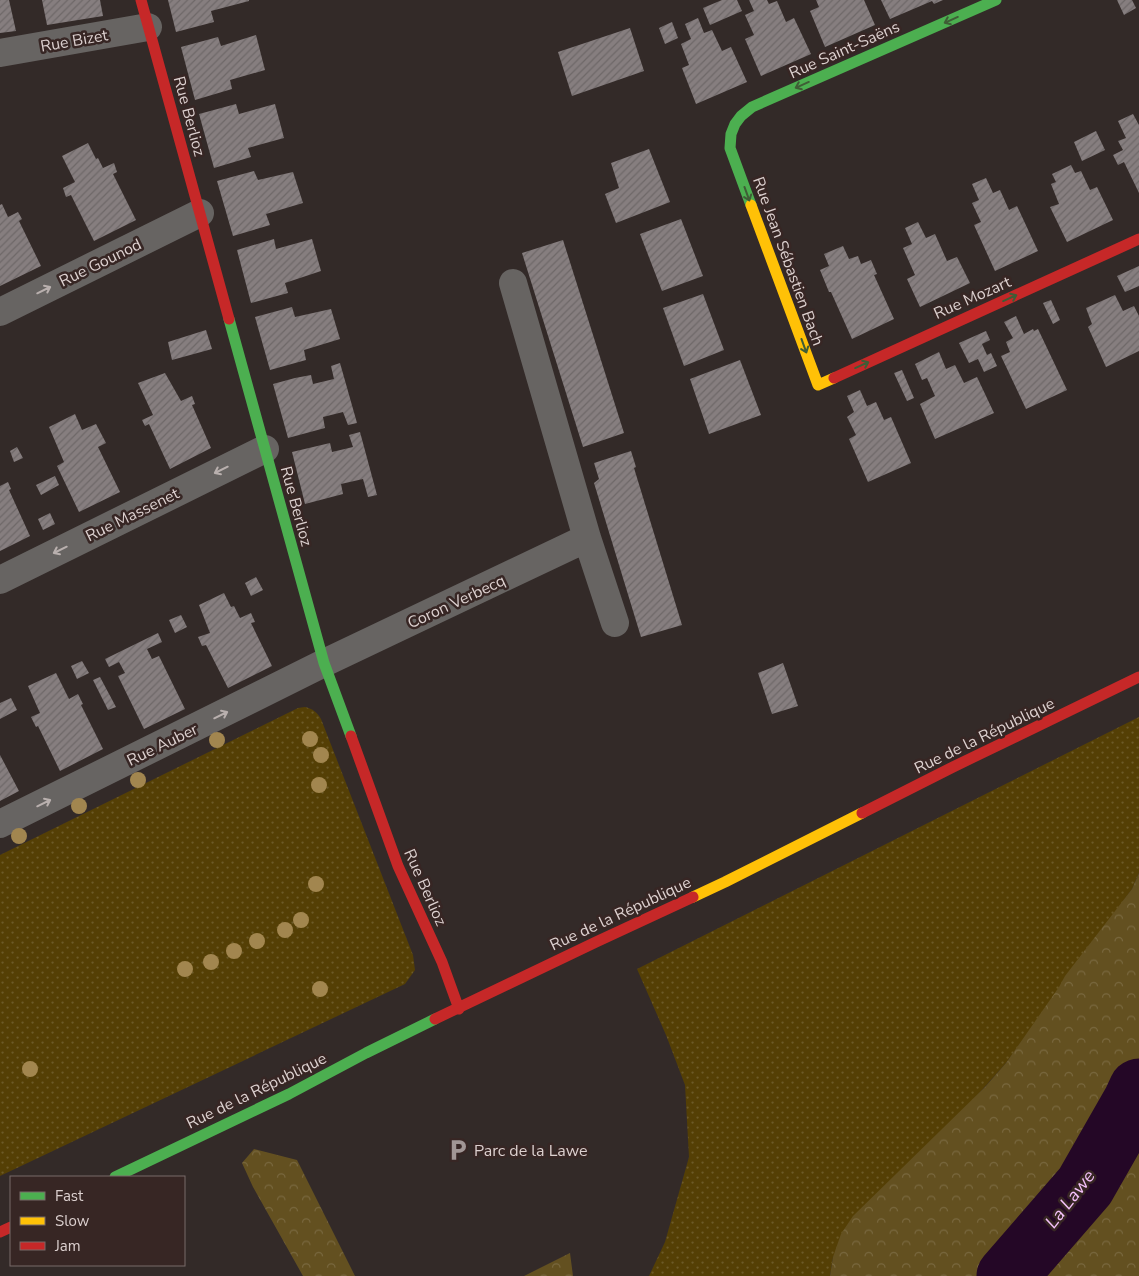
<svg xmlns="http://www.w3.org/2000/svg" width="1139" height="1276" viewBox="0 0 1139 1276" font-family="'Nunito Sans',sans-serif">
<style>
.grass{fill:url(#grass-dots)}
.forest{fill:url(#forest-crowns)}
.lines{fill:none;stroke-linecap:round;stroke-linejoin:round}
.river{stroke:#240726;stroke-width:61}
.building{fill:url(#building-hatch)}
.street{stroke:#676462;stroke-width:28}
.fast{stroke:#4caf50;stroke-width:11}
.slow{stroke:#ffc107;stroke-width:11}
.jam{stroke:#c62828;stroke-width:11}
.tree{fill:#a2864f}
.oneway{stroke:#3f5d36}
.oneway2{stroke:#b9b0ae}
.labels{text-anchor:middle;stroke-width:5;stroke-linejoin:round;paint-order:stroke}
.street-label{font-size:16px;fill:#dcd0cf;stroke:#372624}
.poi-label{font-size:16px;fill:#dcd0cf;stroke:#372624;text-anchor:start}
.water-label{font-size:18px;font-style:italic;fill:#f5c2fb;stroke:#372624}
</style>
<defs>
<pattern id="grass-dots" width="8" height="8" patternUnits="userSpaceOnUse" patternTransform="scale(1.25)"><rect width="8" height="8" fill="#543f05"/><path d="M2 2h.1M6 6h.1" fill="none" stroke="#6c5a28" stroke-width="1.8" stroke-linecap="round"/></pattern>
<pattern id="forest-crowns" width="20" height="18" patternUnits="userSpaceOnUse" patternTransform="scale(1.25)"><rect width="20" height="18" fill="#635020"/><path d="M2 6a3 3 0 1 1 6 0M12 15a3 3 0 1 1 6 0" fill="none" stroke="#79683f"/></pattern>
<pattern id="building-hatch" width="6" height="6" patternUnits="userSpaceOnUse" patternTransform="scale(1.25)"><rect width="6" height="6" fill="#867e7f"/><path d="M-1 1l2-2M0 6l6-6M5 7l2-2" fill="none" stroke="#6e6868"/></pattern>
</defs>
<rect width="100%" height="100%" fill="#332a28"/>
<path class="grass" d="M305 707C313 709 317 712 321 719L413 955 415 970 405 984 0 1176V855L298 708Z
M1139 717V873L1132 889 1006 1063 833 1257 830 1276H649L665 1242 689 1157 685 1085 666 1035 637 969Z"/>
<path class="forest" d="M1139 873V1276H830L833 1257 841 1234 853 1216 985 1087 1006 1063 1059 987 1065 976 1132 889Z
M254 1149 297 1160 355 1276H303L253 1187 242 1163Z
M570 1253 573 1276H524Z"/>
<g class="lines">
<path class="river" d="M1007 1276 1085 1186 1133 1102 1139 1089"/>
</g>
<path class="building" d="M0 0H9L16 31 0 33Z
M42 0H100L103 16 47 25Z
M168 0H249V1L211 11 214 22 176 32Z
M722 0H737L742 11 710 25 703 8Z
M749 0H767L769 4 777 1 786 22 794 18 811 54 761 76 745 39 754 35 745 15 754 11Z
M816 0H864L875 25 825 47 810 11 819 7Z
M881 0H943L934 4 932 1 890 19Z
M1117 0H1132L1136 8 1124 15Z
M698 18 704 33 712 30 722 51 731 47 747 82 696 104 682 68 689 65 681 44 691 39 685 24Z
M672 22 678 38 665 44 659 28Z
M630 28 644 71 572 96 558 52Z
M256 35 265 70 230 80 232 89 195 100 181 47 218 37 221 46Z
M236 104 239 114 275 104 284 138 248 148 251 157 214 168 199 114Z
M1133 114 1139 125V193L1124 162 1118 165 1113 155 1123 150 1118 141 1126 138 1118 121Z
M1096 131 1105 150 1082 161 1074 142Z
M88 143 96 159 98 158 103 168 114 163 117 172 113 174 136 220 94 241 71 195 66 197 63 188 75 182 62 156Z
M649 149 670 202 616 223 605 194 619 188 611 163Z
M1071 165 1075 173 1081 171 1090 190 1097 187 1113 220 1067 242 1050 207 1059 204 1051 184 1056 182 1052 174Z
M254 171 258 180 293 172 303 203 266 214 270 225 233 236 217 181Z
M986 178 993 193 1000 190 1009 210 1017 206 1038 251 995 271 974 225 981 222 972 203 979 200 972 184Z
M2 204 8 217 18 212 22 219 19 221 41 266 0 286V205Z
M681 219 703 276 662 291 640 234Z
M918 222 926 238 935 234 947 261 957 257 970 283 920 307 907 279 915 275 903 248 912 244 905 228Z
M274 239 276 249 312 239 321 271 285 283 288 293 251 303 237 250Z
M563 240 624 433 583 447 522 253Z
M843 246 849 259 858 256 861 264 871 260 877 274 874 275 894 319 852 339 831 292H829L820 270 829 266 824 254Z
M1139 266V286L1125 292 1117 276Z
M703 294 724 350 684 366 663 308Z
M1115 295 1123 311 1134 306 1139 316V351L1106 367 1088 327 1092 324 1086 308Z
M1051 300 1060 320 1053 324 1043 303Z
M292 307 295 317 331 309 340 339 304 350 306 360 270 370 255 317Z
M1016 316 1024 334 1033 329 1034 331 1038 329 1067 390 1026 409 1001 356 1010 352 1006 342 1013 338 1004 322Z
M206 330 212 349 172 360 168 342Z
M986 331 990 340 982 344 987 355 991 353 997 366 984 372 978 359 969 363 959 343Z
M939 352 946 369 955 365 964 383 977 377 994 413 935 439 920 404 935 396 927 378 922 380 915 364Z
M740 360 761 415 709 434 690 379Z
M340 363 357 423 348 425 343 412 323 417 325 428 288 438 273 384 295 378 311 375 313 384 334 379 331 366Z
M902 370 914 398 907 401 894 373Z
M165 373 181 401 192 396 195 404 192 405 211 448 170 469 149 424 145 426 142 420 153 415 138 383Z
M860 390 867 406 876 402 884 420 891 417 911 463 868 482 849 439 856 435 847 417 854 412 847 396Z
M75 414 82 430 96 424 106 443 98 447 120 492 79 512 57 466 64 462 49 427Z
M360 432 377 495 368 497 363 479 341 484 343 494 305 504 292 452 330 443 332 452 353 447 349 435Z
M17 447 23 458 14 462 10 451Z
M631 451 636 467 634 468 682 625 641 637 594 483 599 479 594 463Z
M55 476 59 485 41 495 36 485Z
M8 482 11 489 9 490 30 536 0 551V486Z
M50 513 55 524 43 530 38 519Z
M256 577 263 590 251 596 245 583Z
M224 593 231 607 234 606 240 618 251 613 255 622 251 623 272 666 228 688 206 645 202 646 198 637 210 633 199 605Z
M181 615 187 627 175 633 169 620Z
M158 633 162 642 147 649 152 659 159 656 185 709 144 729 118 676 125 673 119 662 109 667 105 659Z
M82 661 89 673 77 679 71 666Z
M783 663 798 706 772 714 758 673Z
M56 673 69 699 78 694 83 704 81 705 103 749 60 771 38 726 36 727 31 717 40 713 28 686Z
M100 677 116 707 108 710 93 680Z
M11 698 17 710 0 719V703Z
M0 755 19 791 0 801Z"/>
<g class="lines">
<path class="street" d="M0 53 148 27
M513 283 587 538 615 623
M0 312 200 213
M0 580 265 449
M0 824 324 663 587 538"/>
<path class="fast" d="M751 205 730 148 731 134 735 124 741 116 752 107 996 0
M229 319 324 663 351 736
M115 1177 289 1094 366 1053 435 1019"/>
<path class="slow" d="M751 205 818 385 834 378
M693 897 725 882 862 813"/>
<path class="jam" d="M141 0 229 319
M834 378 1139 239
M351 736 398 866 442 962 459 1009
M862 813 953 767 1139 677
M435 1019 596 942 693 897
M0 1232 11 1227"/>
</g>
<g class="tree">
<circle cx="310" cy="739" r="8"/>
<circle cx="217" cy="740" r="8"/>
<circle cx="321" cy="755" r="8"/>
<circle cx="138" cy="780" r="8"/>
<circle cx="319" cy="785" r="8"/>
<circle cx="79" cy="806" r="8"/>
<circle cx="19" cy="836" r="8"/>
<circle cx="316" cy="884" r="8"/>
<circle cx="301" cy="920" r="8"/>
<circle cx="285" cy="930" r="8"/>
<circle cx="257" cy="941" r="8"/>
<circle cx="234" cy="951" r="8"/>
<circle cx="211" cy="962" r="8"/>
<circle cx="185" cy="969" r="8"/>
<circle cx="320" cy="989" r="8"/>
<circle cx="30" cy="1069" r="8"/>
</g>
<defs><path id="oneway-shaft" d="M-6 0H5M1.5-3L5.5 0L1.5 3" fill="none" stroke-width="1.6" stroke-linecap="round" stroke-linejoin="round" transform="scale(1.25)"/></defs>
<g class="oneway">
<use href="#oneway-shaft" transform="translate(951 20) rotate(156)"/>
<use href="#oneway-shaft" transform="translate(802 85) rotate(156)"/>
<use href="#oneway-shaft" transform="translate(747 194) rotate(70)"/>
<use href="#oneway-shaft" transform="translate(1010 298) rotate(-24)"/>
<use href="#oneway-shaft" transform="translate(804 346) rotate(70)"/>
<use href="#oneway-shaft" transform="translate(862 365) rotate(-24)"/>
</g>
<g class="oneway2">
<use href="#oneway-shaft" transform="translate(44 290) rotate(-26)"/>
<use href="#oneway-shaft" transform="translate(221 470) rotate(154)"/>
<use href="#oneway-shaft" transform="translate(60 550) rotate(154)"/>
<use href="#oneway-shaft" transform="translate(221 715) rotate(-26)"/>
<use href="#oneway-shaft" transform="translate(44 803) rotate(-26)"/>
</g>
<defs>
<symbol id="parking-bare" viewBox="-9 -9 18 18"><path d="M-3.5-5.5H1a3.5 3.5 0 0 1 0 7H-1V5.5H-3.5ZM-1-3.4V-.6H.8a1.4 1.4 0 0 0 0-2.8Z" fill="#a19695" stroke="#372624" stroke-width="2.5" paint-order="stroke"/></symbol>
</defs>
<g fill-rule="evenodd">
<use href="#parking-bare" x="442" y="1134" width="32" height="32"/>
</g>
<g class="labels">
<g class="street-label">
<text transform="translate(74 40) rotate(-10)" y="6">Rue Bizet</text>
<text transform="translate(844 49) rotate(-24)" y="6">Rue Saint-Saëns</text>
<text transform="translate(190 116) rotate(75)" y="6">Rue Berlioz</text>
<text transform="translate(789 261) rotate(70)" y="6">Rue Jean Sébastien Bach</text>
<text transform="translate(100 262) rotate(-26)" y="6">Rue Gounod</text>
<text transform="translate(972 297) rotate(-24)" y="6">Rue Mozart</text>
<text transform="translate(297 506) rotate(75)" y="6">Rue Berlioz</text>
<text transform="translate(132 514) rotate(-26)" y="6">Rue Massenet</text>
<text transform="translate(456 601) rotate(-25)" y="6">Coron Verbecq</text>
<text transform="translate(984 735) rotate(-26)" y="6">Rue de la République</text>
<text transform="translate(162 744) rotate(-26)" y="6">Rue Auber</text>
<text transform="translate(426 887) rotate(66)" y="6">Rue Berlioz</text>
<text transform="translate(620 913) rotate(-25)" y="6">Rue de la République</text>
<text transform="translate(256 1090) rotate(-26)" y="6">Rue de la République</text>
</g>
<g class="poi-label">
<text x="474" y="1156">Parc de la Lawe</text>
</g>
<g class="water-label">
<text transform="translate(1070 1199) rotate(-52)" y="6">La Lawe</text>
</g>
</g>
<rect x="10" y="1176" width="175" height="90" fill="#372624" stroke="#796a68"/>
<rect x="20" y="1192" width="25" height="8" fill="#4caf50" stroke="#796a68"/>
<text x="55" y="1201" font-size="15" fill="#dcd0cf">Fast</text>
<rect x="20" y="1217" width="25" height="8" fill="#ffc107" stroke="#796a68"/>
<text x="55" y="1226" font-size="15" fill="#dcd0cf">Slow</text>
<rect x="20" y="1242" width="25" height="8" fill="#c62828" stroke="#796a68"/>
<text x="55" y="1251" font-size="15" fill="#dcd0cf">Jam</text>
</svg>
